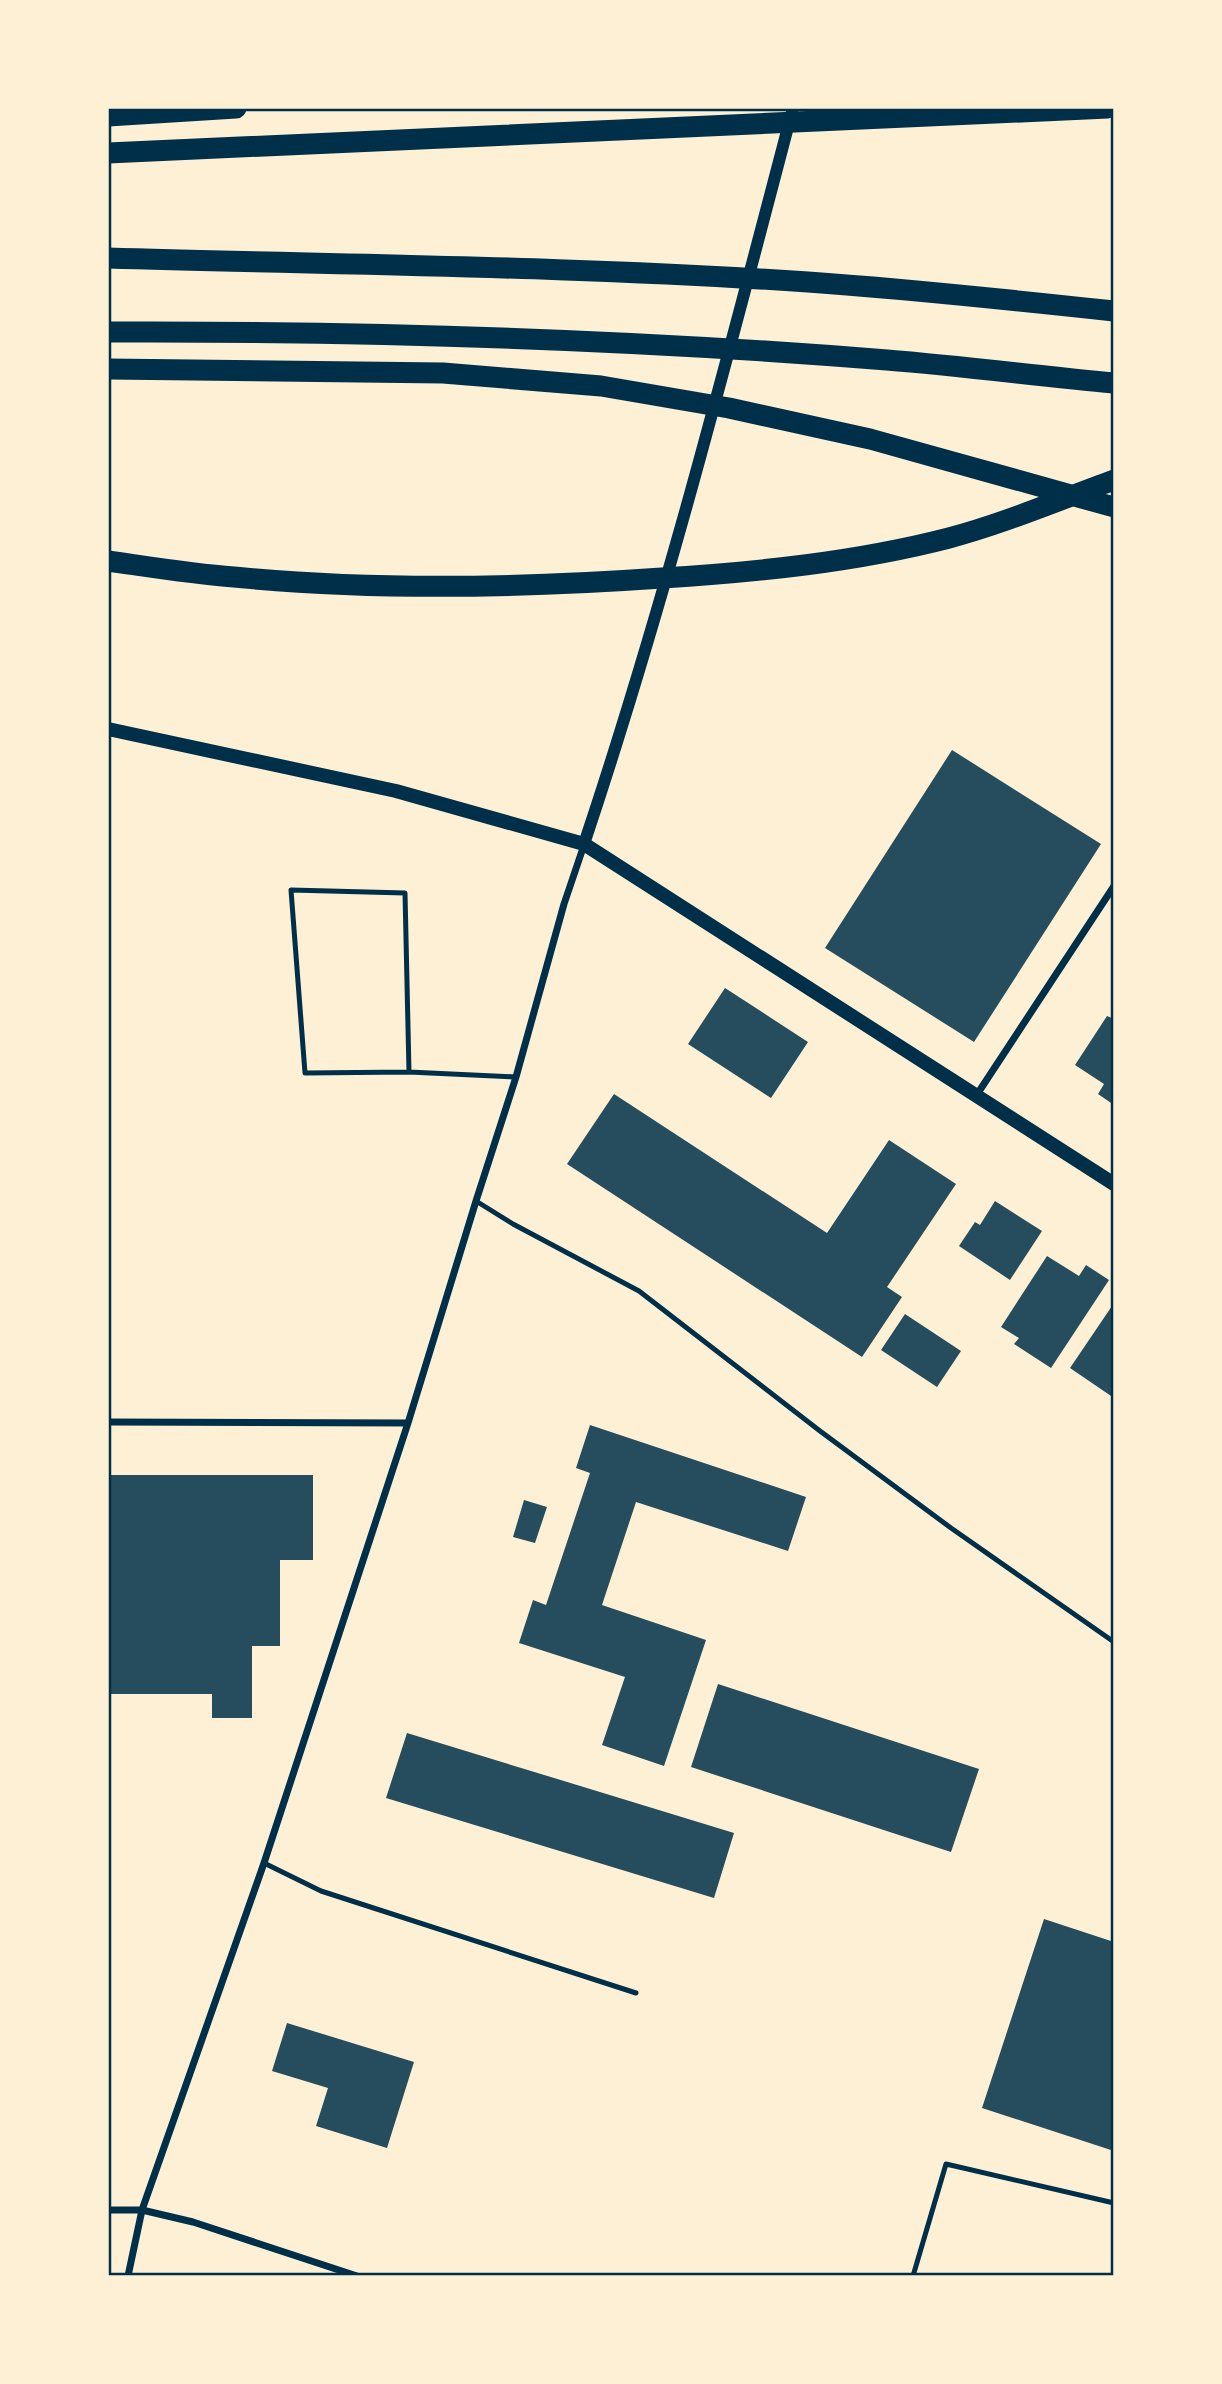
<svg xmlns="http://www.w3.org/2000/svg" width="1222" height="2384" viewBox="0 0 1222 2384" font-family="Inter,sans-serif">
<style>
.building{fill:#264d5e}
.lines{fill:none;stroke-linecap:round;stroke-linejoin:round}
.service{stroke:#003049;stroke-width:5}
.minor{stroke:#003049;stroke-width:7}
.tertiary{stroke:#003049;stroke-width:12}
.secondary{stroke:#003049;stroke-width:14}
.motorway{stroke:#003049;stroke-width:21}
.neatline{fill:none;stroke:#003049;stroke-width:2.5}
</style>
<rect width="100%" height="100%" fill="#fdf0d5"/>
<path class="building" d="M952 750 1101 844 974 1042 825 948Z
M725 988 808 1042 771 1098 688 1044Z
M1107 1016 1114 1019V1105L1098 1094 1104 1084 1075 1065Z
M614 1094 827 1233 889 1140 956 1184 887 1287 902 1297 862 1357 567 1164Z
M995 1201 1042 1231 1010 1280 959 1246 975 1222 980 1225Z
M1047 1256 1079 1276 1086 1265 1109 1280 1051 1368 1014 1344 1019 1338 1001 1327Z
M1114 1303V1398L1070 1368Z
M905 1314 961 1351 937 1387 881 1350Z
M590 1425 806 1497 788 1551 636 1502 602 1605 706 1640 664 1766 602 1745 625 1677 519 1643 533 1600 546 1605 590 1473 576 1468Z
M108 1475H313V1560H280V1646H252V1718H212V1694H108Z
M524 1500 547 1507 535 1543 513 1537Z
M718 1684 979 1769 951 1852 691 1767Z
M407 1733 734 1833 714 1898 386 1798Z
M1044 1919 1114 1942V2151L982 2108Z
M287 2023 414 2062 387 2148 316 2126 328 2088 272 2071Z"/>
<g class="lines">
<path class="service" d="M409 1072 305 1073 291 890 405 893 409 1072 516 1077
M476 1201 513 1224 639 1291 820 1431 951 1528 1114 1642
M264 1863 321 1891 636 1993
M913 2276 946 2164 1114 2203"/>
<path class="minor" d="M976 1096 1114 886
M108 1422 408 1423
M108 2210H142L193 2222 357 2276
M128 2276 142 2210 264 1863 408 1423 476 1201 516 1077 564 904 584 845"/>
<path class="tertiary" d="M584 844C665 602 728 355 793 108"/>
<path class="secondary" d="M108 729 396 791 584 844 1114 1184"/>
<path class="motorway" d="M108 116 236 108
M108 153 1108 108
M108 258C341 265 575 266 808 282 910 289 1012 300 1114 311
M108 332C368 331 628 339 887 360 962 366 1038 376 1114 383
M108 369 443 373 601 386 729 408 870 439 1114 507
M108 561C150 567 192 574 234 577 376 591 520 588 662 578 758 572 856 562 949 538 1005 523 1059 500 1114 480"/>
</g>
<rect width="1222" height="2384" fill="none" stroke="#fdf0d5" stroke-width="220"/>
<rect x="110" y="110" width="1002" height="2164" class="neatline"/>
</svg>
